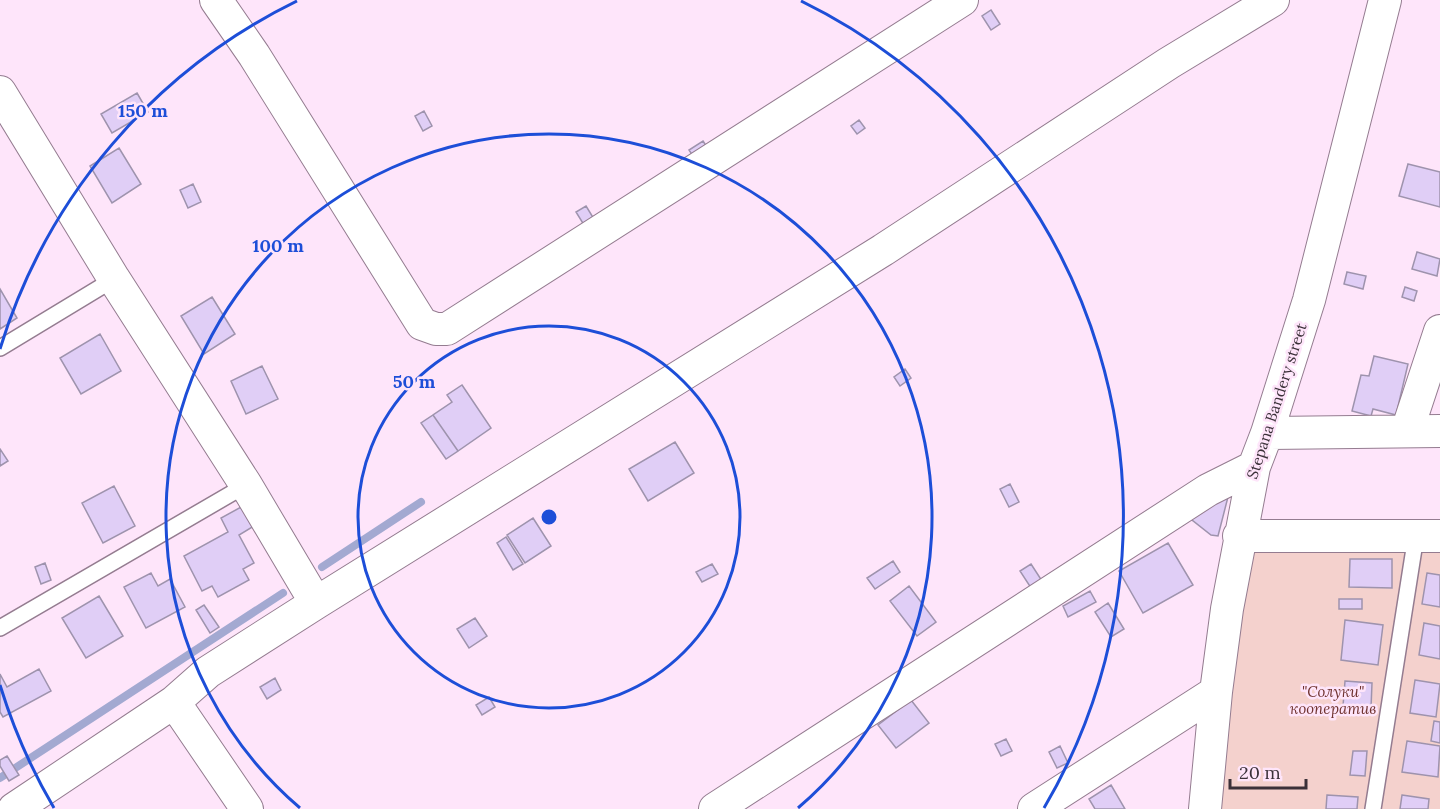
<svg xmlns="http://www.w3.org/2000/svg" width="1440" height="809" viewBox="0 0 1440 809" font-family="Lora,serif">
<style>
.green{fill:#f4d1cd}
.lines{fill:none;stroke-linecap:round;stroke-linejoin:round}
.stream{stroke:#a3a9d1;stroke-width:8}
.building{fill:#e0cef6;stroke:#9e93ad;stroke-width:1.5}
.service-casing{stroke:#947c90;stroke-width:18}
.minor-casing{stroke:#947c90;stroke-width:34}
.service{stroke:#fff;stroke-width:15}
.minor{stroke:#fff;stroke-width:32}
.ring{fill:none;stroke:#1d4ed8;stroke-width:3}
.labels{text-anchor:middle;stroke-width:5;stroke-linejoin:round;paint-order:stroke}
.street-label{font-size:15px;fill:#3b3139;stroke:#fee5fa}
.park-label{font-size:15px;font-style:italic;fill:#703330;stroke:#fee5fa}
.centre{fill:#1d4ed8;stroke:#fee5fa;stroke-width:3}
.ring-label{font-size:18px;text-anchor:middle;font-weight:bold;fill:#1d4ed8;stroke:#fee5fa;stroke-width:5;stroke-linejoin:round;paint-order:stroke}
</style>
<rect width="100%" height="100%" fill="#fee5fa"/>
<path class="green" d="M1440 541V809H1214L1249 552Z"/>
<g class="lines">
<path class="stream" d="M322 567 421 502
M0 778 283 593"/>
</g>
<path class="building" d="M991 10 1000 24 991 30 982 16Z
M137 93 148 112 112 133 101 114Z
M424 111 432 126 423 131 415 116Z
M859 120 865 128 857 134 851 126Z
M703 141 712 155 698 164 689 150Z
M119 148 141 184 112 203 90 166Z
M1408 164 1440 172V207L1399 196Z
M193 184 201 202 188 208 180 190Z
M586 206 594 219 584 225 576 212Z
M1417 252 1440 259 1437 276 1412 269Z
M1347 272 1366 276 1363 289 1344 284Z
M1405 287 1417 291 1414 301 1402 297Z
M0 289 17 318 0 329Z
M212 297 235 334 204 354 181 316Z
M100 334 121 371 81 394 60 358Z
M1374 356 1408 364 1396 415 1373 409 1371 416 1352 411 1361 375 1369 376Z
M262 366 278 399 246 414 231 381Z
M905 369 911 378 900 386 894 377Z
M462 385 491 428 458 451 433 415 452 402 447 395Z
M433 415 458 451 446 459 421 423Z
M675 442 694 473 648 501 629 469Z
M0 449 8 461 0 466Z
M1010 484 1019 502 1009 507 1000 489Z
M114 486 135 526 103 543 82 503Z
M1229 493 1218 536 1211 535 1187 516Z
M243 506 254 526 239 535 254 563 243 569 249 580 218 597 212 586 202 591 184 556 228 532 221 518Z
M533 518 551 546 525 563 507 535Z
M506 537 523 564 513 570 497 543Z
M1168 543 1193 585 1143 613 1119 571Z
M1350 559H1392V588L1349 587Z
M893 561 900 572 875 589 867 578Z
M45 563 51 580 41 584 35 567Z
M712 564 718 574 702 582 696 572Z
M1031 564 1044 584 1033 591 1020 571Z
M151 573 158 586 170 579 185 607 146 628 124 587Z
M1427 573 1440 575V607L1422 604Z
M909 586 936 622 917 636 890 601Z
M1090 591 1096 602 1068 617 1063 606Z
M99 596 123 636 86 658 62 618Z
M1339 599H1362V609H1339Z
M1108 603 1124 629 1111 637 1095 612Z
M204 605 219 627 210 633 196 610Z
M475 618 487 636 469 648 457 629Z
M1345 620 1383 625 1378 665 1341 660Z
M1424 623 1440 626V659L1419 655Z
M39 669 51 691 3 717 0 712V674L7 687Z
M275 678 281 690 267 699 260 687Z
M1415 680 1440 684 1436 717 1410 713Z
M1345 681 1372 683 1371 708 1343 706Z
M489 697 495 707 482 715 476 705Z
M911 700 929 723 896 748 878 725Z
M1434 721 1440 722V743L1431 741Z
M1006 739 1012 751 1001 756 995 744Z
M1407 741 1440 746 1438 777 1402 772Z
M1060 746 1068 763 1057 768 1049 752Z
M1353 751H1367L1365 776 1350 775Z
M7 756 19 775 9 781 0 766V760Z
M1111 785 1125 809H1095L1089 799Z
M1327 795 1358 797 1357 809H1326Z
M1402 795 1429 799 1428 809H1400Z"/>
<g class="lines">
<defs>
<path id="service" d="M0 348 114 279
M0 628 246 485
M1373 809 1416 536"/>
<path id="minor" d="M216 0 254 55 422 324 436 329H447L962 0
M0 92 114 279 246 485 316 603
M1407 431 1440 331
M1267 433 1440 431
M1239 536H1440
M174 702 247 809
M14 809 174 702 208 672 316 603 883 250 1169 63 1273 0
M715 809 1208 490 1254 467
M1034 809 1216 692
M1205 809 1216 692 1227 609 1254 467 1267 433 1309 300 1385 0"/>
</defs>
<use href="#service" class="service-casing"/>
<use href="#minor" class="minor-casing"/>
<use href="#service" class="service"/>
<use href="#minor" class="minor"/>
</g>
<g class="ring">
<circle cx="549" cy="517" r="191"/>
<path d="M300 808A383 383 0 1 1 798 808"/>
<path d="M54 808A574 574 0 0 1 0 685M0 349A574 574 0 0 1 297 1M801 1A574 574 0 0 1 1044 808"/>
</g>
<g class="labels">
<g class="street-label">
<text transform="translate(1277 401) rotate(-72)" y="5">Stepana Bandery street</text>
</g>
<g class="park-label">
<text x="1333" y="697">"Солуки"<tspan x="1333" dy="17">кооператив</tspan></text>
</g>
</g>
<circle cx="549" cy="517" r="9" class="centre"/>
<g class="ring-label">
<text x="143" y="117">150 m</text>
<text x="278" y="252">100 m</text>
<text x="414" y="388">50 m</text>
</g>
<path d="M1230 779v9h76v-9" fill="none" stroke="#3b3139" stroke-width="3"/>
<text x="1239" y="779" font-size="18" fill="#3b3139" stroke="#fee5fa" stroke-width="4.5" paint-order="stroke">20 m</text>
</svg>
